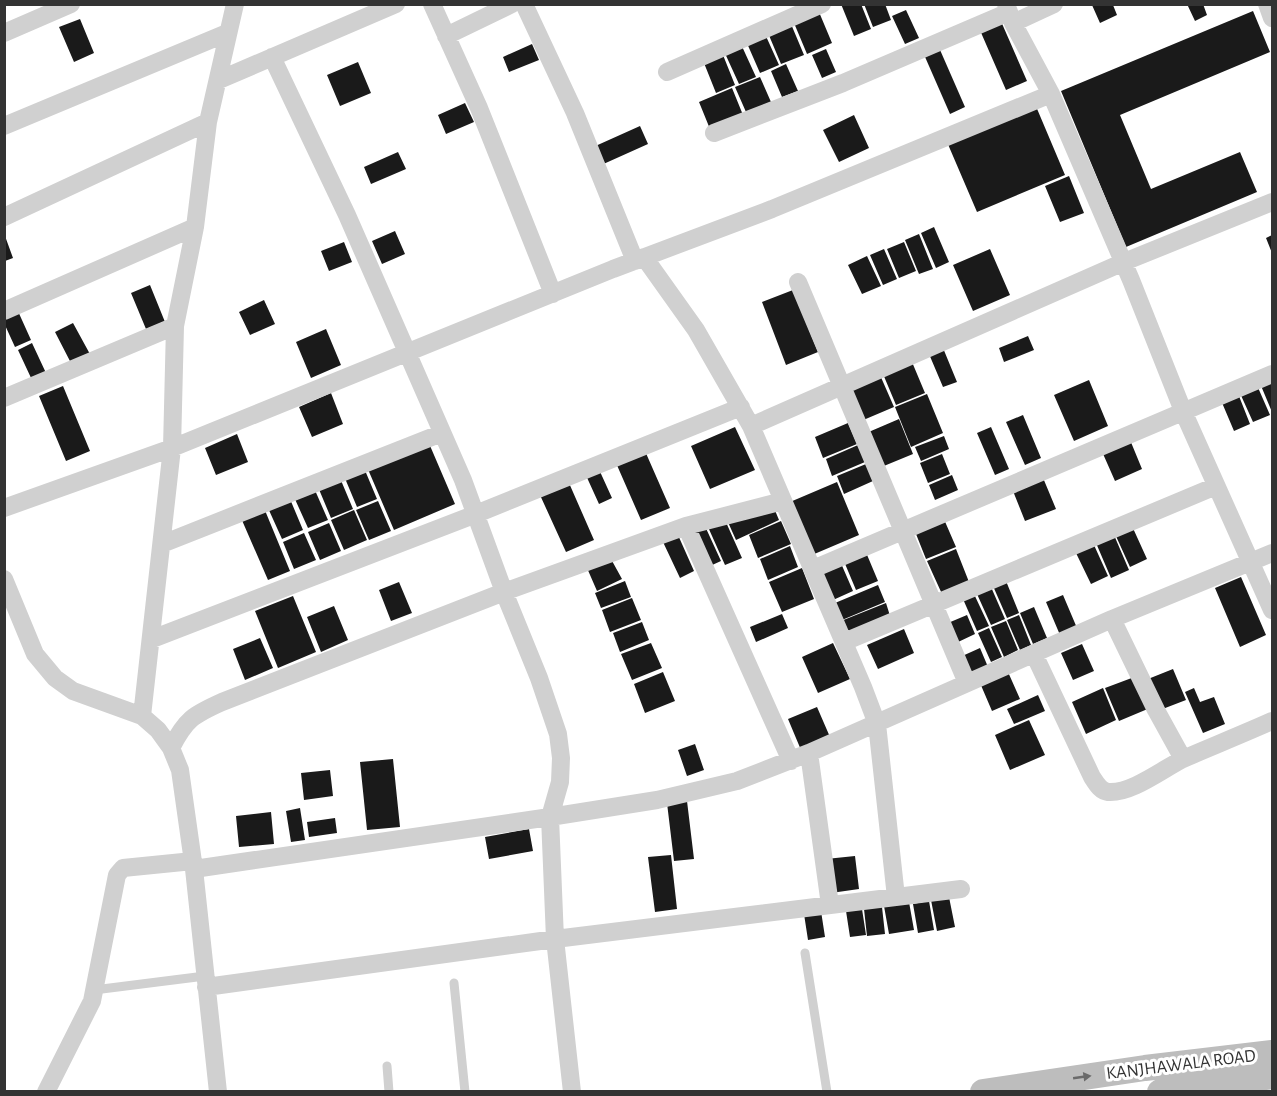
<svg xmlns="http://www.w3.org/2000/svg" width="1277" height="1096" viewBox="0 0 1277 1096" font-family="'Alegreya Sans',sans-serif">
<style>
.building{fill:#1a1a1a}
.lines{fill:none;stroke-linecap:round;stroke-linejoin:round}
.lane{stroke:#d0d0d0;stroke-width:9}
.street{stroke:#d0d0d0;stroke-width:18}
.secondary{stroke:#bdbdbd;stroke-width:26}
.oneway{fill:#6a6a6a}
.labels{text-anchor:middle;stroke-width:6;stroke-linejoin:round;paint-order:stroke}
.street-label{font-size:18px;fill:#333;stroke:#fff}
</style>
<rect width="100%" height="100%" fill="#fff"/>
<path class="building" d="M841 4H861L871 29 854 36Z
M864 4H885L891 20 873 27Z
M1187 4H1203L1207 15 1195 21Z
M1092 5H1113L1117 15 1100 23Z
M906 10 919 38 905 44 892 16Z
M1253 11 1270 52 1120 115 1151 189 1240 152 1257 192 1126 247 1061 91Z
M819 12 832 43 807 54 794 23Z
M80 19 94 53 74 62 59 27Z
M1000 19 1027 81 1006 90 979 28Z
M791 24 804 55 781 64 768 33Z
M765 34 779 65 760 73 746 41Z
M740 42 756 77 739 84 723 49Z
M937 43 965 107 950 114 922 50Z
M532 44 539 60 509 72 503 57Z
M826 49 836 72 822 78 812 55Z
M721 50 735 85 716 93 702 58Z
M358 62 371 93 340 106 327 75Z
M786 64 798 91 782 97 771 71Z
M760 77 771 102 746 112 735 87Z
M732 88 743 115 710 129 699 102Z
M465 103 474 122 446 134 438 115Z
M1035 104 1065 175 977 212 947 142Z
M854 115 869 148 839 162 823 130Z
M640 126 648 144 599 166 591 148Z
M398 152 406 169 371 184 364 167Z
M1069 176 1084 213 1060 222 1045 186Z
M934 227 949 262 936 268 921 233Z
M395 231 405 254 382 264 372 241Z
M919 234 933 269 919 274 905 240Z
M1272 235V253L1266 238Z
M5 236 13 258 5 261Z
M344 242 352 262 329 271 321 251Z
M904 242 916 271 899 278 887 249Z
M884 249 897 279 883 285 870 255Z
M990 249 1010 295 973 311 953 265Z
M867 256 881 286 862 294 848 265Z
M150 285 165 322 146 329 131 293Z
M793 290 818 352 786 365 762 302Z
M264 300 275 324 250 335 239 312Z
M17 309 31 340 15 347 4 323V315Z
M73 323 91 356 72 365 55 332Z
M326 329 341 365 311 378 296 342Z
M1028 336 1034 350 1004 362 999 348Z
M32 343 46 373 32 380 18 350Z
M943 348 957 382 943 387 929 354Z
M912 362 925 393 896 405 883 374Z
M880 375 894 407 861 421 848 388Z
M1272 375V412L1259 381Z
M1089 380 1108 426 1074 441 1054 395Z
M1256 383 1270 415 1253 422 1239 391Z
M63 386 90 451 66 461 39 396Z
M1237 391 1250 424 1234 431 1220 398Z
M331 393 343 424 312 437 299 407Z
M927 394 943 433 911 447 895 407Z
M1023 415 1041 458 1025 465 1006 422Z
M899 419 913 454 879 468 864 434Z
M848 423 857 444 823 458 815 437Z
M735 427 755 470 710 489 691 446Z
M991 427 1009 469 995 475 977 433Z
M237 434 248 462 216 475 205 448Z
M1128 435 1142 469 1115 481 1100 447Z
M944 436 949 449 921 461 915 447Z
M428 441 455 504 394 530 367 467Z
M858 445 865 462 832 476 826 459Z
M645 451 670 508 641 520 616 463Z
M942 454 950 474 928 483 920 463Z
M866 464 873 481 844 494 837 476Z
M597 465 612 498 599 504 584 471Z
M364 468 377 499 357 507 344 476Z
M1041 473 1056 509 1025 521 1011 486Z
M952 475 958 490 935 500 929 485Z
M340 478 353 509 331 518 318 487Z
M837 482 859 535 812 555 790 502Z
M569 483 594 540 566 552 540 495Z
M314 488 328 520 308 528 294 497Z
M290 499 303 530 282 539 268 508Z
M378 501 391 531 369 540 356 510Z
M264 508 290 571 268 580 241 518Z
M774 508 779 520 736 540 727 520Z
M354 510 367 540 344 550 331 520Z
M943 517 956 547 926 559 914 529Z
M725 520 742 558 725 565 708 527Z
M781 521 791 544 758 558 749 535Z
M329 523 341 551 320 560 308 532Z
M704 524 721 561 710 566 692 532Z
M1132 526 1147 559 1130 567 1115 534Z
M304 533 316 560 294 569 283 542Z
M678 535 694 571 680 578 663 542Z
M1114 535 1129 570 1111 578 1096 543Z
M1094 545 1108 576 1091 584 1076 553Z
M790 546 798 567 768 580 760 559Z
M956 549 969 582 942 594 927 561Z
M865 550 878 581 856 590 843 559Z
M611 559 622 579 597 591 587 568Z
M840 561 853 591 833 600 819 570Z
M802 568 814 599 782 612 769 582Z
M1241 577 1266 635 1240 647 1215 588Z
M625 581 631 597 601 608 595 593Z
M1006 581 1019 613 1007 618 993 586Z
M399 582 412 613 391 621 379 590Z
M878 585 885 602 842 620 835 603Z
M991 587 1005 619 991 625 977 594Z
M974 594 989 626 977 631 963 599Z
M1063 595 1077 628 1060 635 1046 602Z
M293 596 316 652 278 668 255 611Z
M632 598 641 620 610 632 602 610Z
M886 603 891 619 848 636 841 621Z
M334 606 348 640 321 652 307 617Z
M1034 607 1047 638 1033 644 1020 613Z
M782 614 788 628 756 642 750 627Z
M967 615 975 634 956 643 948 623Z
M1019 615 1031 645 1020 650 1007 620Z
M1006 621 1018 650 1004 657 991 627Z
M642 622 649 640 620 652 613 633Z
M989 628 1002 657 991 662 978 633Z
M904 629 914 653 878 669 867 645Z
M260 638 273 668 245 680 233 649Z
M651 643 662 668 632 680 621 654Z
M833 643 850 679 818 693 802 657Z
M1082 644 1094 671 1073 680 1061 653Z
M980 648 988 667 967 675 960 657Z
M1173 669 1186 700 1160 710 1148 679Z
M663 672 675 701 645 713 634 684Z
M1008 672 1020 699 992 711 980 683Z
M1137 676 1150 708 1119 721 1105 688Z
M1103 688 1116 720 1086 734 1072 702Z
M1194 688 1200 702 1214 697 1225 724 1203 733 1185 692Z
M1038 695 1045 711 1014 724 1007 709Z
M817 707 830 737 801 750 788 719Z
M1029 720 1045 755 1010 770 995 735Z
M695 744 704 770 687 776 678 750Z
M393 759 400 827 367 830 360 762Z
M330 770 333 796 304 800 301 773Z
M687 801 694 859 674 861 667 803Z
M300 808 305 840 291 842 286 811Z
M271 812 274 844 239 847 236 816Z
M335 818 337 833 309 837 307 822Z
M529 829 533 851 489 859 485 837Z
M671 855 677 909 655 912 648 857Z
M855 856 859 889 831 893 826 859Z
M949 897 955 927 937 931 931 900Z
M929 901 934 930 918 933 913 904Z
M909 902 914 930 889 934 884 906Z
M882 907 885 934 867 936 864 909Z
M862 909 866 935 850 937 846 911Z
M821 911 825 937 808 940 804 914Z"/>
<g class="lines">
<path class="lane" d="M805 953 827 1092
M454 983 465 1092
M94 990 205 976
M387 1066 389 1092"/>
<path class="street" d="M432 4 479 108 553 294
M524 4 575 113 635 261
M1006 4 1013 23 1051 94 1131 280 1183 411 1272 610
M1267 4 1272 18
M1013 23 1054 4
M4 33 71 4
M446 36 512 4
M272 57 347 215 463 480 504 592 539 678 558 734 561 758 560 782 550 817 555 939 572 1092
M667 72 822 4
M219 80 396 4
M4 126 227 33
M714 133 843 83 1009 12
M4 217 208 122
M644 257 696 330 751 426 863 687 877 724 896 897
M798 282 967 683
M4 311 195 227
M4 398 175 326
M751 426 1124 262 1272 202
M4 508 172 448 613 269 772 209 1051 94
M686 526 791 761
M162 544 442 433
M813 569 1272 374
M4 579 35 654 55 678 73 691 142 716 158 730 171 748 180 770 194 869 218 1092
M1112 619 1156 710 1183 759
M152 639 476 514 741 407
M844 642 1216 486
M1034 654 1092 777C1096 783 1100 791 1108 792 1131 794 1163 769 1183 759 1213 746 1243 734 1272 721
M142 716 172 448 175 326 195 227 208 122 235 4
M171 748C186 719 193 715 222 702L504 592 686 526 783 501
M809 753 830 905
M194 869 550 817 657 800 737 781 809 753 1112 619 1272 553
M206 987 555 939 961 889
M46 1092 92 1001 117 875 123 868 193 861"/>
<path class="secondary" d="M983 1092 1145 1068 1272 1053
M1160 1092 1272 1076"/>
</g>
<defs><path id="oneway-solid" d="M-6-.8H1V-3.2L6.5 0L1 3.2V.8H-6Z" transform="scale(1.5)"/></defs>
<use class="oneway" href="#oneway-solid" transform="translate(1082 1077) rotate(-8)"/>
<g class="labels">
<g class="street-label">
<text transform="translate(1181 1064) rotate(-7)" y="6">KANJHAWALA ROAD</text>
</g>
</g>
<rect width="1277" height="1096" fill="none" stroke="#333333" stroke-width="12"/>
</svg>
